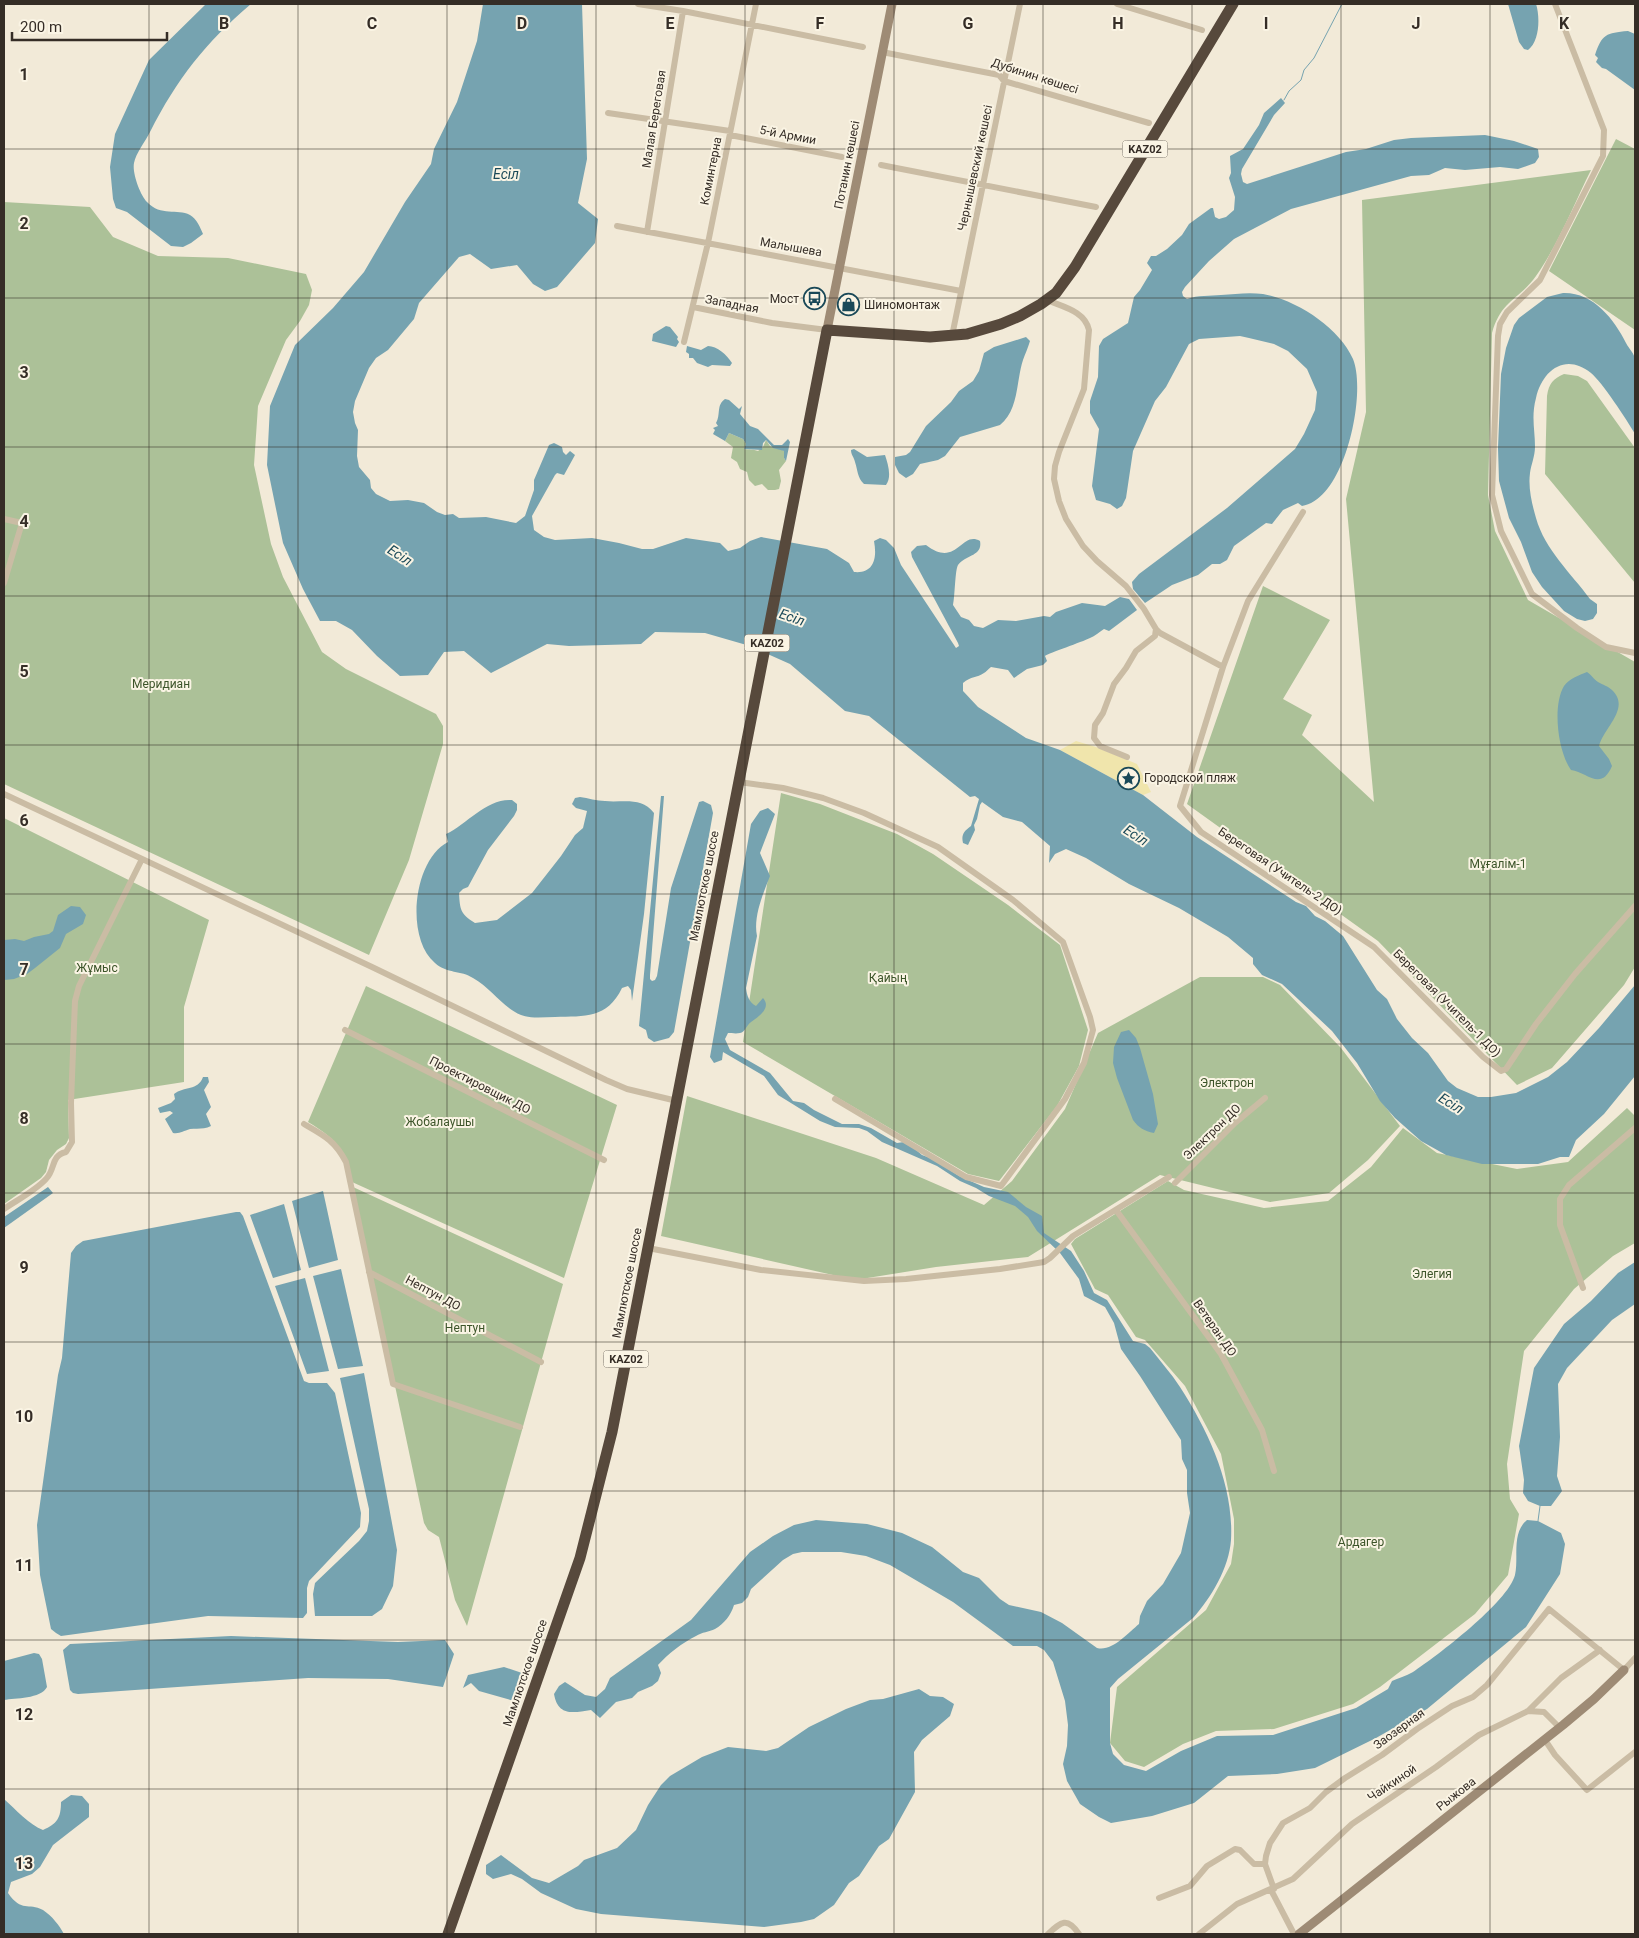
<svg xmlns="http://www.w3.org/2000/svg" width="1639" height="1938" viewBox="0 0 1639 1938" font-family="Roboto,sans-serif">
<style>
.green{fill:#acc198}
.sand{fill:#f0e5ac}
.water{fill:#76a3b0}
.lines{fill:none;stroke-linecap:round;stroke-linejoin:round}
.stream{stroke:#76a3b0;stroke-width:1}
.street{stroke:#cabca4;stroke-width:6}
.secondary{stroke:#9e8b75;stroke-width:9}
.highway{stroke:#57493c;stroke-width:11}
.grid{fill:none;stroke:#352d26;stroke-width:1;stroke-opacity:0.55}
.labels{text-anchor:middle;stroke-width:4;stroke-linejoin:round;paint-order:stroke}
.shield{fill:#faf4e4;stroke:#70695f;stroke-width:1}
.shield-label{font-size:11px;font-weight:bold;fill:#352d26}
.street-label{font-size:12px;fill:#352d26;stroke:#faf4e4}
.poi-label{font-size:12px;fill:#352d26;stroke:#faf4e4;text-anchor:start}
.park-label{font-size:12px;fill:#3c5429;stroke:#faf4e4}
.water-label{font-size:14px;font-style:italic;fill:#1a4958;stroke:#faf4e4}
.grid-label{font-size:16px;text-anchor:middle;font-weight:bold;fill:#352d26;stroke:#faf4e4;stroke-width:4;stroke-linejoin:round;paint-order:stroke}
</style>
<rect width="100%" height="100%" fill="#f2ead8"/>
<path class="green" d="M1616 139 1635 149V330L1549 271Z
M1591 170C1574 204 1558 245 1536 276 1519 300 1501 300 1492 333L1488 495 1495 531 1528 600 1635 662V967L1624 985 1552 1068 1517 1085 1378 941 1187 804 1263 586 1330 620 1283 699 1312 715 1302 735 1374 802 1346 499 1366 412 1362 200Z
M4 202 90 207 113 237 158 256 228 258 306 274 312 290 309 305 300 321 286 340 258 406 254 465 271 544 283 577 322 652 346 669 436 714 443 726V744L409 860 369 955 4 784Z
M1564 374 1578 376 1587 381 1635 448V583L1545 474 1547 396C1549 383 1553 379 1564 374Z
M729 433 743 439 746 444 744 449C749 450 753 449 758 451L763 447 766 440 770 446 785 451 784 458 786 461 779 470 781 481 779 489 775 490H768L762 484 755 486 749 480 747 472 740 469 737 462 731 458 733 447 725 441Z
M781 793 820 804 897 834 933 854 1008 905 1060 945 1088 1030 1079 1066 1057 1106 999 1181 968 1174 743 1042Z
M4 818 209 920 184 1007V1082L68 1100 69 1138 66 1144 57 1150 49 1160 46 1172 41 1178 4 1204Z
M1200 977H1263L1280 985 1341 1048 1400 1126 1368 1160 1329 1193 1270 1202 1160 1175 1028 1257 936 1267 855 1280 661 1236 687 1096 876 1158 984 1205 1012 1181 1065 1109 1098 1033Z
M366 986 617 1105 564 1278 352 1182C340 1147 341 1142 308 1122Z
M1627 1108 1635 1116V1243L1613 1256 1574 1289 1524 1351 1507 1464 1510 1499 1519 1514 1508 1575 1475 1614 1380 1687 1353 1704 1274 1729 1216 1731 1183 1744 1144 1767 1125 1761 1110 1743 1117 1687 1206 1610 1231 1564 1234 1544V1519L1221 1454 1185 1386 1145 1340 1136 1337 1108 1295 1095 1289 1071 1244 1075 1239 1168 1181 1184 1190 1264 1208 1328 1201 1371 1167 1403 1128 1437 1153 1517 1169 1568 1162Z
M353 1187 563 1284 467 1626 455 1600 439 1537 428 1530 424 1523Z"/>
<path class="sand" d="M1076 741 1096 747 1137 764 1151 792 1143 795 1060 750Z"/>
<path class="water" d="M206 4H251C205 43 177 79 150 132 145 142 136 153 134 163 132 173 140 195 147 202 161 217 177 208 190 215 197 219 200 227 203 234L191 243 183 247 171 246 127 212 116 208 113 199 110 167 115 134 149 60Z
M483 4H582L587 159 578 203 598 219 595 243 557 287 545 291 533 284 517 265 491 269 470 254 459 257 419 303 414 319 388 350 376 358 369 368 355 401 353 412 355 423 358 430 357 456 359 467 370 480 371 488 376 494 390 501 408 500 424 503 437 512 445 515 453 514 459 518 486 517 516 523 525 516 534 490V480L549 445 554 443 562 447 563 452 566 455 570 451 575 455 564 475 557 473 555 475 532 516 534 530 544 537 555 540 592 538 619 543 642 549H653L686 538 720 543 728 551 740 548 750 541 761 537 827 549 849 563 854 572C875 574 877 557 874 541L880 538 886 540 894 548 901 565 956 648 959 646 958 643 912 557 911 552 917 546 926 545C957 569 961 530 980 541 983 556 965 555 958 565 955 570 955 596 953 605L961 617 969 620 974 626 983 628 998 620 1016 621 1044 616 1050 617 1056 612 1082 603 1105 606 1120 597 1129 599 1137 610 1109 631 1104 629C1099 632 1095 636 1090 638 1082 642 1049 653 1045 656L1047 661 1043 665 1027 669 1014 678 1008 670 991 667C988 669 986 672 984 673 977 678 971 676 963 683V691L978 707 1026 738 1060 750 1143 795 1197 837 1296 902 1306 906 1315 916 1325 921 1343 936 1377 990 1387 999 1397 1019 1412 1038 1428 1053 1448 1081 1457 1088 1478 1097H1491L1516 1093 1548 1077 1567 1062 1599 1028 1635 985V1076L1604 1114 1576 1140 1569 1157H1560L1538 1164H1482L1446 1155 1421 1141 1395 1118 1380 1101 1357 1063 1332 1031 1282 984 1262 975 1253 964V958L1228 937 1179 908 1129 884 1086 858 1066 849 1055 854 1049 863 1050 846 1022 822 1003 817 982 802 980 805 977 819 974 825 975 830 968 845 963 843C961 835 964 831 971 826L979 799 975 796 970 797 869 716 845 711 790 664 750 646 705 633 655 632 641 644 569 646 547 644 491 673 464 651 444 652 428 675 400 676 377 656 352 630 336 621H320L303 589 283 543 267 465 270 406 295 345 333 308 364 272 405 202 431 164 434 149 457 102 477 41Z
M1508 4H1536C1540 16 1540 41 1528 50L1524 49 1519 42Z
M1628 31 1635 34V90L1606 69 1602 68 1596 62 1598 58 1595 55C1602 34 1606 33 1628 31Z
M1281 98 1285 103 1274 115 1242 169 1241 174 1243 182 1247 184 1346 152 1366 149 1394 140 1411 138 1485 135 1514 141 1538 149 1539 157 1535 163 1518 169 1500 167 1465 170 1445 168 1429 175 1411 176 1291 209 1234 239 1209 261 1185 287 1182 292 1183 296 1187 299C1198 295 1210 296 1221 295 1235 294 1249 292 1263 294 1296 300 1339 327 1353 359 1367 393 1345 500 1302 506L1298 503 1283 510 1272 524 1266 523 1234 546 1227 560 1220 564H1212L1198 575 1172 585 1145 603 1133 589 1132 582 1139 574 1227 508 1295 449 1304 434 1315 410 1317 392 1307 369 1288 351 1274 344 1249 338 1240 336 1199 339 1189 344 1166 387 1155 401 1137 442 1133 451 1126 498 1122 506 1117 509 1110 504 1096 500 1092 486 1099 429 1090 413V401L1098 377 1099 346 1103 339 1128 323 1134 297 1140 290 1152 270 1147 263 1151 256H1156L1167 249 1182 235 1189 224 1211 208H1213L1215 217 1219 219 1226 217 1234 210 1235 197 1229 178 1231 173 1230 156 1243 149 1259 125 1264 113Z
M1563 293C1593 292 1614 319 1626 343 1629 349 1635 354 1635 360 1638 384 1635 410 1635 434 1627 420 1602 382 1591 373 1565 352 1542 371 1536 398 1531 417 1535 430 1535 447 1535 456 1531 465 1530 473 1528 488 1532 504 1536 518 1545 550 1571 573 1590 599L1597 604V613L1593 619 1585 621 1577 619 1564 611 1542 587 1532 572 1521 542 1509 518 1499 481 1498 448 1501 374 1506 348 1514 325 1519 318 1547 297Z
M666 326 670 327 678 337 677 339 679 342 676 347 652 341 653 334Z
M1026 337 1030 341C1028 348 1025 354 1023 360 1016 381 1019 410 1000 425L960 437 945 456 938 460 920 464 913 474 906 478 899 473 895 465V457L906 455 910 452 926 426 951 402 959 391 973 381 979 371 984 353 994 347Z
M687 346 701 350 708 346C717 346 727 355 732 363L730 366 712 365 708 367 697 363 693 358H689V354L686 352Z
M725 399 729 400 739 409 742 406 740 414 750 426 758 429 774 445H782L788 439 790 442 786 461 784 458V451L773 448 766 440 763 443 762 450 744 449 746 444 743 439 729 433 725 441 713 434 715 430 713 428 718 426 716 423C721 415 716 405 725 399Z
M854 449 867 457 885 455C888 464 892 477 886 485L864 484C857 477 858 471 855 462 854 457 851 455 851 450Z
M1587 672C1592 675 1593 679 1598 682 1603 685 1608 686 1612 690 1631 708 1604 727 1599 746L1609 759 1612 766C1601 792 1587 772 1571 770 1558 752 1552 706 1564 686 1569 679 1579 675 1587 672Z
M661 796H664L650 975V979L652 981 655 980 657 976 671 888 699 802 703 801 711 805 713 813 674 1032 669 1038 654 1042 648 1038 646 1030 639 1026Z
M580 797C588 798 597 801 605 801 623 803 641 796 654 813L644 914 632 1001 631 990 628 986 622 988C607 1019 585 1016 555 1017 544 1017 532 1019 521 1015 502 1007 491 988 473 978 461 970 447 974 435 963 405 938 413 860 448 842L446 834C467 824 487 798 512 800L517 804V810L514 816 488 850 468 887 463 889 459 893C460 909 460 914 475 923L497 920 532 893 561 856 575 835 583 828 587 811 576 808 572 804 575 798Z
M768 808 775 814 760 853 770 876C763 894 753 917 757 936L746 988C747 996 749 1002 756 1006L763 998C772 1008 758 1017 751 1022 746 1026 745 1032 740 1033 736 1034 731 1033 728 1033L725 1039 730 1050 770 1073 793 1101 804 1103 814 1110 842 1124H859L871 1128 897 1143 904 1142 909 1144 922 1155 933 1159 959 1176 984 1187 1008 1192 1026 1207 1042 1216 1044 1233 1071 1251 1084 1271 1094 1293 1107 1300 1133 1341 1145 1344 1150 1348C1160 1361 1171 1373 1180 1387 1209 1432 1234 1486 1231 1540 1229 1568 1211 1598 1193 1618L1118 1679 1110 1688V1743L1113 1754 1124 1765 1146 1771 1181 1751 1217 1736 1273 1735 1356 1708 1388 1689 1392 1681C1398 1678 1406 1676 1413 1672 1437 1656 1508 1602 1515 1575 1519 1558 1511 1533 1527 1520L1538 1521 1561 1533 1565 1544 1560 1574 1526 1627 1427 1709 1376 1738 1315 1768 1277 1774 1228 1776 1194 1803 1152 1816 1111 1823 1099 1817 1080 1804 1067 1781 1063 1764 1067 1746 1068 1725 1065 1701 1053 1662 1044 1650 1037 1646H1013L953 1602 890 1565 866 1556 841 1552H802L793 1554 783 1560 751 1589 748 1597 742 1603 734 1605C731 1615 724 1624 715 1629 709 1632 702 1632 696 1636 682 1643 668 1654 658 1665L661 1673 658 1681 652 1686 638 1692 632 1698 616 1702 600 1718 591 1710C572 1713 558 1716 554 1694L559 1686 565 1682 585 1695 596 1697 605 1689 610 1678 691 1620 750 1552 773 1536 794 1525 816 1520 867 1524 902 1533 932 1547 963 1572 979 1578 1000 1599 1009 1605 1041 1612 1062 1623 1097 1648C1112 1652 1128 1633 1139 1624L1140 1616 1147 1601 1163 1584 1181 1553 1190 1513 1187 1493V1470L1182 1459 1181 1440 1140 1376 1121 1349 1114 1323 1105 1307 1084 1296 1079 1279 1060 1253 1037 1231 1028 1217 1015 1206 989 1196 976 1188 960 1181 937 1166 882 1142 867 1131 859 1128 835 1127 820 1121 778 1095 764 1076 723 1052 722 1060 714 1063 710 1057 751 824 760 811Z
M71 906 80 907 86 915 83 924 66 934 60 948 35 968 27 974 14 979 4 980V940L15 939 24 941 34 937 49 934 53 931 58 915Z
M1129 1030 1136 1038 1140 1048 1153 1094 1158 1124 1154 1133C1144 1131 1139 1128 1133 1120L1117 1078 1113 1063 1114 1047 1121 1032Z
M203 1077H208L209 1082 204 1090 211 1107 206 1114 211 1126C204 1130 197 1128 190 1129 183 1131 180 1134 173 1133L165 1119 173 1113 170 1111 160 1113 158 1108 171 1103 175 1099 174 1094C184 1086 198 1091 203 1077Z
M48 1187 53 1193 4 1228V1217Z
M323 1191 338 1260 309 1268 292 1201Z
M284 1204 301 1270 273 1278 250 1215Z
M236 1212H240L243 1216 304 1381 309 1383H327L335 1393 361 1513 360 1527 309 1581 307 1588V1613L303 1618 208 1616 61 1636 56 1633 51 1629 40 1575 37 1525 58 1375 62 1358 71 1253 76 1246 83 1241Z
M1635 1262V1304L1612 1320 1567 1368 1558 1384 1560 1437 1557 1476 1562 1491 1551 1506H1540L1528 1501 1523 1493 1524 1480 1519 1446 1534 1368 1564 1324 1591 1301 1618 1273Z
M341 1269 363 1366 338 1369 313 1276Z
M305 1278 329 1371 307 1374 275 1286Z
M364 1373 397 1550 393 1586 382 1609 372 1616H315L313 1594 315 1583 359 1541 367 1531 369 1521V1509L340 1378Z
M231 1636 398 1642 445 1640 454 1654 443 1687 388 1679 308 1678 78 1694 73 1693 70 1690 63 1650 70 1644Z
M34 1653 39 1654 42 1659 47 1687C41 1699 15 1698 4 1700V1661Z
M504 1667 525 1674 521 1696 514 1701 479 1691 471 1683 463 1688 468 1675Z
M919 1689 930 1696 943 1697 954 1704 950 1716 922 1740 914 1752 915 1792 889 1839 879 1846 859 1876 849 1883 834 1905 814 1919 801 1922 764 1927 601 1914 576 1909 541 1893 522 1879 511 1874 493 1879 486 1874V1865L501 1855 532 1878 549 1883 578 1866 584 1860 617 1848 636 1830 648 1805 661 1785 670 1776 702 1757 728 1747 766 1751 778 1748 809 1727 846 1709 870 1700 883 1699Z
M71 1795 82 1796 89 1804V1817L53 1845 40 1867 32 1874 11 1882 8 1893C22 1913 28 1902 43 1910 52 1916 59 1925 64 1934H7L4 1932V1799C15 1809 30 1825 43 1830 57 1824 61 1818 61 1802Z"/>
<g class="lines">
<path class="stream" d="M1284 100 1289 91 1301 80 1304 70 1314 58 1342 4
M1538 1521 1540 1506"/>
<path class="street" d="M638 4 683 11 863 47
M1117 4 1202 30
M1555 4 1604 130 1603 156 1540 280 1507 312 1500 324 1498 336 1492 495 1501 531 1532 594 1577 628 1606 647 1635 653
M882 52 999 75 1004 81 1149 123
M608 113 730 131
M730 135 842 157
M881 165 1096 207
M617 226 961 291
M647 232 683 11
M1047 300C1063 307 1085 311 1089 330L1084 389 1059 452 1055 466 1054 479 1059 501 1066 519 1083 546 1097 561 1126 586 1144 609 1156 629 1155 636 1136 651 1126 668 1114 684 1103 713 1095 725 1094 738 1100 746 1127 757
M693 307 772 323 827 330
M952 336 1020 4
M684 342 708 243 756 4
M1303 512 1248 601 1223 667 1180 806 1201 832 1374 947 1483 1057 1501 1071 1506 1069 1536 1024 1575 974 1635 906
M4 519 22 523 4 583
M1156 629 1160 633 1223 667
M739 782 783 788 823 798 864 813 938 847 1013 900 1063 942 1090 1017 1093 1030 1084 1063 1065 1099 1001 1186 966 1177 835 1099
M4 794 372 967 606 1080 627 1089 677 1101
M345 1030 604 1160
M304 1124C325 1136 335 1141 346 1162L393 1384 520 1427
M1175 1183 1235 1123 1265 1098
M4 1209C17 1200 35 1191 46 1179 56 1169 50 1156 66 1152L72 1142 71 1103 73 1051 75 1001 79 986 142 859
M1116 1210 1221 1354 1262 1430 1274 1471
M648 1248 761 1270 864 1281 906 1279 1000 1269 1044 1262 1050 1258 1073 1236 1169 1177
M369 1272 541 1362
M1583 1288 1560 1225V1199L1569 1185 1635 1128
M1528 1711 1544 1712 1560 1728
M1545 1740 1555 1755 1587 1790 1635 1752
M1274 1889 1265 1864 1266 1856 1270 1843 1283 1823 1310 1808 1326 1792 1345 1778 1382 1755 1417 1729 1452 1706 1473 1697 1487 1685 1549 1609 1624 1670 1635 1658
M1271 1890 1294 1934
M1159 1898 1190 1886 1207 1866 1235 1849 1240 1850 1254 1864H1265
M1048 1934C1061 1922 1067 1916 1079 1934
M1199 1934 1237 1904 1293 1879 1352 1824 1436 1767 1479 1735 1528 1711 1561 1678 1600 1650"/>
<path class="secondary" d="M827 330 892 4
M1299 1934 1563 1725 1594 1699 1624 1670"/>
<path class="highway" d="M448 1934 580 1558 612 1432 827 330 930 337 967 334 1001 324 1020 316 1041 304 1056 293 1075 267 1233 4"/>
</g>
<path class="grid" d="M149 4V1934M298 4V1934M447 4V1934M596 4V1934M745 4V1934M894 4V1934M1043 4V1934M1192 4V1934M1341 4V1934M1490 4V1934M4 149H1635M4 298H1635M4 447H1635M4 596H1635M4 745H1635M4 894H1635M4 1044H1635M4 1193H1635M4 1342H1635M4 1491H1635M4 1640H1635M4 1789H1635"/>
<defs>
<symbol id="bus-ring" viewBox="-11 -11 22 22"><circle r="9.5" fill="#faf4e4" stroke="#1a4958" stroke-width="1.5"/><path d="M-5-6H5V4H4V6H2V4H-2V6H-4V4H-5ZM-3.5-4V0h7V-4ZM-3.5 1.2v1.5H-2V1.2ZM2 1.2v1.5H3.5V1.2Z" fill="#1a4958"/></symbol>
<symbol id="shop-ring" viewBox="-11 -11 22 22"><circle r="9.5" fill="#faf4e4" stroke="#1a4958" stroke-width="1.5"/><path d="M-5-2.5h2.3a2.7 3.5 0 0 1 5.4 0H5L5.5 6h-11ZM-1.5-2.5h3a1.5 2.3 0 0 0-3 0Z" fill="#1a4958"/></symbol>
<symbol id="sight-ring" viewBox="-11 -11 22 22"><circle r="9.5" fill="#faf4e4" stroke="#1a4958" stroke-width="1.5"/><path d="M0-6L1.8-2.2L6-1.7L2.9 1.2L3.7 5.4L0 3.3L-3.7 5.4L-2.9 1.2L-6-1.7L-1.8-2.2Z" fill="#1a4958"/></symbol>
</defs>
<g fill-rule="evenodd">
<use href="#bus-ring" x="802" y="286" width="25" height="25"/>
<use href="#shop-ring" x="836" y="292" width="25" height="25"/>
<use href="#sight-ring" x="1116" y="766" width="25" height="25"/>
</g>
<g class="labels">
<g class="shield">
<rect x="1122.5" y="140.5" width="45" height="17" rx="4"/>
<rect x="744.5" y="634.5" width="45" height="17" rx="4"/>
<rect x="603.5" y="1350.5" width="45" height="17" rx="4"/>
</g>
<g class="shield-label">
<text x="1145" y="153">KAZ02</text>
<text x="767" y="647">KAZ02</text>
<text x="626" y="1363">KAZ02</text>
</g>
<g class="street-label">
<text transform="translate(1035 76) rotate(18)" y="4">Дубинин көшесі</text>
<text transform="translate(654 119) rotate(-81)" y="4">Малая Береговая</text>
<text transform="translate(788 135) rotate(11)" y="4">5-й Армии</text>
<text transform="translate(847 165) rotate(-79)" y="4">Потанин көшесі</text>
<text transform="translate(975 168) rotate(-78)" y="4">Чернышевский көшесі</text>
<text transform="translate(711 171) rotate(-79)" y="4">Коминтерна</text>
<text transform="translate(791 247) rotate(10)" y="4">Малышева</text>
<text transform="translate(732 304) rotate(11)" y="4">Западная</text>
<text transform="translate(1280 871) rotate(34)" y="4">Береговая (Учитель-2 ДО)</text>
<text transform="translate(704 886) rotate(-79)" y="4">Мамлютское шоссе</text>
<text transform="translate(1447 1003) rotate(45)" y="4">Береговая (Учитель-1 ДО)</text>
<text transform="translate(480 1085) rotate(27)" y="4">Проектировщик ДО</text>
<text transform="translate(1212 1132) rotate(-44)" y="4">Электрон ДО</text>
<text transform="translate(627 1283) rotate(-79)" y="4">Мамлютское шоссе</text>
<text transform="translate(433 1293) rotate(28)" y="4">Нептун ДО</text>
<text transform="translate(1215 1328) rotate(55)" y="4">Ветеран ДО</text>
<text transform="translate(525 1673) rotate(-71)" y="4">Мамлютское шоссе</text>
<text transform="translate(1399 1729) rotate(-36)" y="4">Заозерная</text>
<text transform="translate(1392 1783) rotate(-34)" y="4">Чайкиной</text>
<text transform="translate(1456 1794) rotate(-38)" y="4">Рыжова</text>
</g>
<g class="poi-label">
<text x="799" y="303" text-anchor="end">Мост</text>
<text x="864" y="309">Шиномонтаж</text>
<text x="1144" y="782">Городской пляж</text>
</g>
<g class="park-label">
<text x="161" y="688">Меридиан</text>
<text x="1498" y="868">Мұғалім-1</text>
<text x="97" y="972">Жұмыс</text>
<text x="888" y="982">Қайың</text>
<text x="1227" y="1087">Электрон</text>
<text x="440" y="1126">Жобалаушы</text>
<text x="1432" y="1278">Элегия</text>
<text x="465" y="1332">Нептун</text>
<text x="1361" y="1546">Ардагер</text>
</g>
<g class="water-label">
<text x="506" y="179">Есіл</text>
<text transform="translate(400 555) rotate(33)" y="5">Есіл</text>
<text transform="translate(792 617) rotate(19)" y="5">Есіл</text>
<text transform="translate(1136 835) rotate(33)" y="5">Есіл</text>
<text transform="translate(1451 1103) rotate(32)" y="5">Есіл</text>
</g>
</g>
<g class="grid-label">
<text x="224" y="29">B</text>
<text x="372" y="29">C</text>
<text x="522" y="29">D</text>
<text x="670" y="29">E</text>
<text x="820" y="29">F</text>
<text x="968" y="29">G</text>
<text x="1118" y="29">H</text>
<text x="1266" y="29">I</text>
<text x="1416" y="29">J</text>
<text x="1564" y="29">K</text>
<text x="24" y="80">1</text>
<text x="24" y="229">2</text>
<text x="24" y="378">3</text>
<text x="24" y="527">4</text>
<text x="24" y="677">5</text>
<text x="24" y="826">6</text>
<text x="24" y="975">7</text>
<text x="24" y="1124">8</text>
<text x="24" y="1273">9</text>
<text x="24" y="1422">10</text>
<text x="24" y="1571">11</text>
<text x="24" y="1720">12</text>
<text x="24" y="1869">13</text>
</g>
<rect width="1639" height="1938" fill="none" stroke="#352d26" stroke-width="10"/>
<path d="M12 32v8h155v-8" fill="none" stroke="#352d26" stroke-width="2.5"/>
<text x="20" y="32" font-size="15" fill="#352d26" stroke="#faf4e4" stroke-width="4" paint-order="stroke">200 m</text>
</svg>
